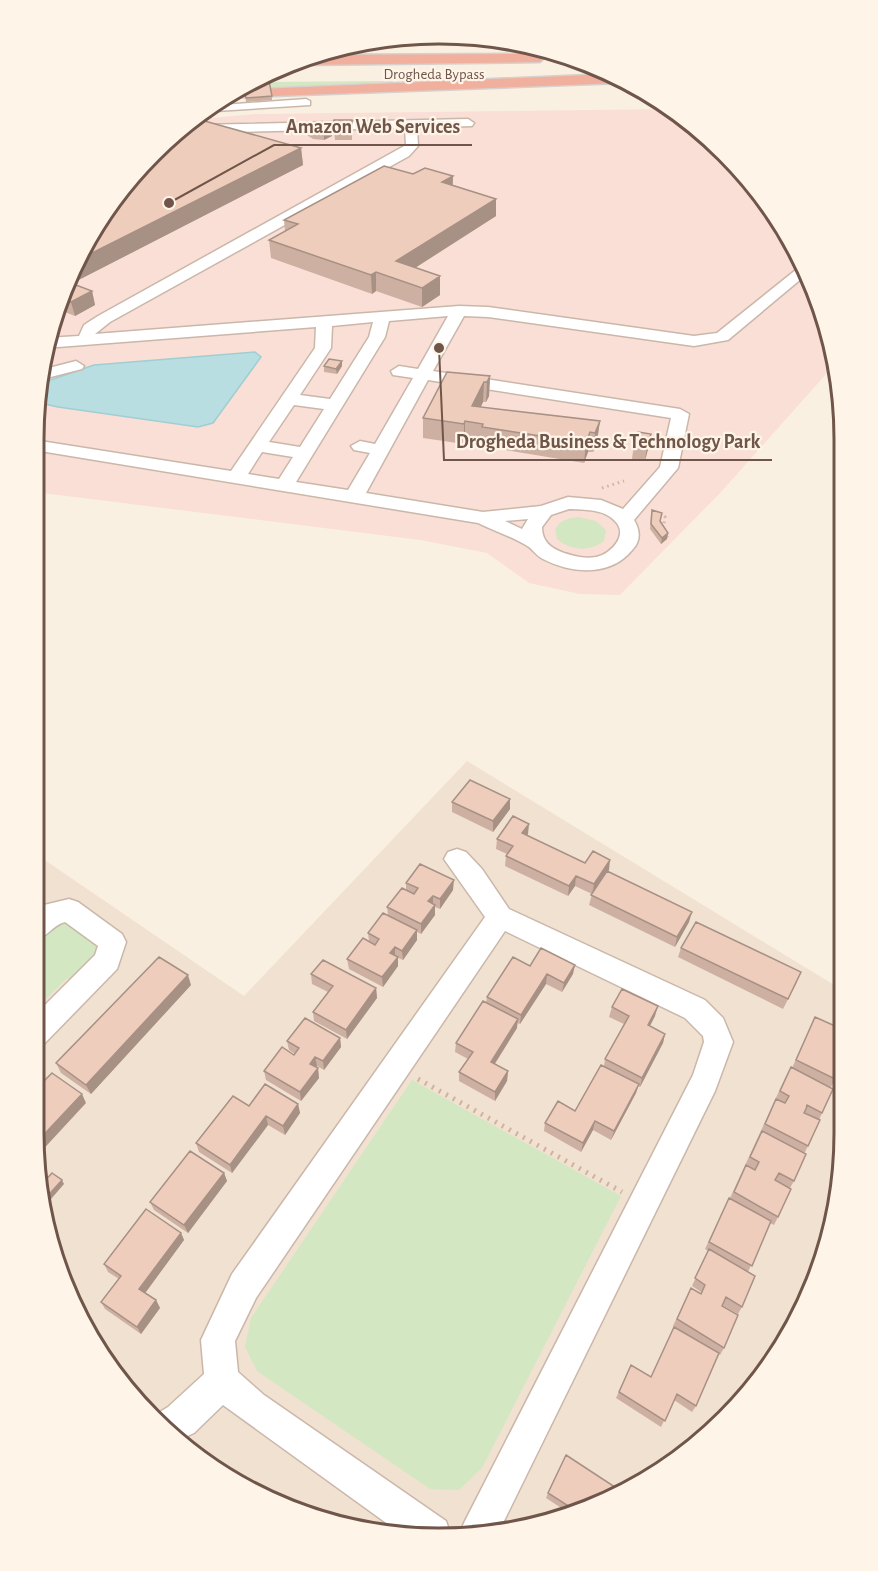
<svg xmlns="http://www.w3.org/2000/svg" width="878" height="1571" viewBox="0 0 878 1571" font-family="'Alegreya Sans',sans-serif">
<style>
.residential{fill:#f1e1d1}
.commercial{fill:#fadfd6}
.green{fill:#d3e7c2}
.water{fill:#b8dee2;stroke:#9fced3;stroke-width:1.5}
.lines{fill:none;stroke-linecap:round;stroke-linejoin:round}
.minor-casing{stroke:#cab7aa;stroke-width:3}
.highway-casing{stroke:#d7d0cc;stroke-width:3}
.path-far1{stroke:#d2b19f;stroke-width:3;stroke-dasharray:1.5 4;stroke-linecap:butt}
.path{stroke:#d2b19f;stroke-width:5;stroke-dasharray:2 6;stroke-linecap:butt}
.minor{fill:#fff;fill-rule:evenodd}
.highway{fill:#f1af9d;fill-rule:evenodd}
.wall{fill:#cdb0a2}
.shaded-wall{fill:#a79084}
.building{fill:#eecdbc;stroke:#a79084;stroke-width:1.5}
.labels{text-anchor:middle;stroke-width:4.5;stroke-linejoin:round;paint-order:stroke}
.far-street-label{font-size:15px;fill:#70564a;stroke:#fef4e8}
.rim{fill:none;stroke:#70564a;stroke-width:3}
.leader{fill:none;stroke:#70564a;stroke-width:2}
.callout-dot{fill:#70564a;stroke:#fef4e8;stroke-width:2}
.callout-label{font-size:20px;text-anchor:middle;font-weight:bold;fill:#70564a;stroke:#fef4e8;stroke-width:4.5;stroke-linejoin:round;paint-order:stroke}
</style>
<rect width="100%" height="100%" fill="#faf0e2"/>
<path class="residential" d="M467 761 844 991V1158L824 1262 790 1335 706 1437 594 1507 465 1537 334 1524 213 1469 117 1379 54 1262 33 1132V852L244 996Z"/>
<path class="commercial" d="M670 109 726 152 777 214 823 308 836 363 722 491 620 595 580 594 529 583 487 553 420 540 34 492V413L47 334 88 236 134 171 188 120 255 114Z"/>
<path class="green" d="M394 81 391 82 237 89 249 82Z
M579 517 596 521 606 530 604 541C590 552 570 551 557 539L555 529C561 519 569 518 579 517Z
M69 921 99 940V957L80 976 66 979 33 1012V942L52 923Z
M412 1080 621 1196 482 1468 459 1490 430 1489 257 1371 245 1347 251 1318Z"/>
<path class="water" d="M255 352 261 357 213 423 198 427 58 407 40 403 36 399 39 384 94 365Z"/>
<g class="lines">
<defs>
<path id="minor" d="M306 99 310 101V105L200 112 209 106Z
M468 119 474 123 472 126 417 128 418 146 409 156 110 322 95 334 459 306 488 307 694 336 717 333 802 265 807 274 728 340 694 346 488 317 464 316 433 371 680 409 689 414 678 468 634 520C640 530 641 540 633 549 611 577 572 574 543 559 537 556 534 551 529 547 514 537 494 531 478 523L34 450V440L231 471 315 348 316 327 45 348 46 338 79 336 84 325 98 316 406 145 405 128 196 133 171 137 179 129 196 125ZM448 316 418 369 399 366 391 371 393 375 413 378 375 444 360 441 351 446 354 450 370 453 348 490 296 482 385 337 389 321ZM373 322 369 337 330 399 300 395 331 348 332 326ZM428 380 671 418 660 467 623 509 601 500 568 497 541 506 483 512 366 493ZM294 405 324 409 300 447 269 442ZM262 452 293 457 279 479 248 474ZM569 509C584 510 603 509 614 520 630 534 611 554 596 557 584 559 574 556 564 553 550 548 542 541 542 527L551 515ZM528 519 522 529 505 521Z
M76 361 84 366 82 369 39 380 41 370Z
M457 849 466 852 482 869 509 909 705 1000 723 1018 733 1042 715 1091 500 1529 465 1537 459 1534 465 1521 693 1075 704 1042 703 1036 685 1018 505 931 256 1298 235 1341 238 1372 264 1395 446 1521 451 1536 396 1530 223 1405 194 1433 181 1439 155 1415 168 1407 204 1374 201 1340 232 1274 485 917 444 859 448 852Z
M69 899 78 902 122 934 126 942 117 969 43 1045 33 1049V1017L95 955 98 946 65 922C53 925 46 938 33 942V915L44 905Z"/>
<path id="highway" d="M535 54 540 56 543 59 540 62 300 65 294 62 311 55Z
M612 74 626 80 620 83 222 98 235 90Z"/>
</defs>
<use href="#minor" class="minor-casing"/>
<use href="#highway" class="highway-casing"/>
<path class="path-far1" d="M602 488 624 481
M659 515 665 517 663 530 668 537"/>
<path class="path" d="M418 1079 622 1192"/>
<use href="#minor" class="minor"/>
<use href="#highway" class="highway"/>
</g>
<path class="wall" d="M244 84 272 96V100L246 102Z
M352 120V140H335L334 127Z
M307 127H332V136L324 140 313 139 307 135Z
M301 148 303 165 72 283 92 291 95 305 75 316 57 309 88 236Z
M413 174 453 176V186L496 199V216L415 268 440 295 422 307 376 291 372 294 271 258 269 240 285 231 284 220Z
M342 361V366L337 374 324 372V366Z
M490 376 489 396 486 402H483L481 407 600 421 597 441 593 452H588L584 463 481 446V443L465 441 464 444 423 438V418Z
M651 434 648 449 645 461 632 459 634 444Z
M651 515 660 522 668 533 667 539 661 544 650 529Z
M452 802 510 809 493 832 452 812Z
M528 834 527 835 585 863 610 860 607 872 689 922 675 947 589 905 592 894 575 886 568 896 505 866 506 856 507 854 496 849 497 839Z
M406 883 453 890 440 909 435 907V915L421 934 417 932V940L403 960 398 958V966L383 987 349 969 347 959 369 941 368 933 388 915 387 907 406 890Z
M681 948 797 982 783 1009 678 957Z
M530 966 573 974 562 992 546 984 520 1024 517 1023V1028L495 1064 508 1071 507 1081 495 1101 459 1081V1072L468 1059 455 1052 456 1043 486 1002 487 997Z
M311 974 376 988 377 998 347 1039 314 1021 313 1012 328 992 312 984Z
M191 985 91 1094 61 1073 56 1063Z
M612 1007 655 1016 650 1026 665 1034 663 1043 640 1087 638 1086 636 1093 611 1140 593 1130 581 1152 544 1131 545 1123 575 1111 604 1066 605 1059 624 1024 609 1017Z
M815 1017 835 1079 831 1087 822 1113 819 1120 808 1146 804 1154 794 1181 790 1188 778 1217 774 1225 770 1223 748 1272 742 1307 738 1314 722 1305 724 1348 720 1355 719 1354 696 1406 692 1412 674 1400 661 1427 616 1398 631 1365 651 1377 711 1349 673 1326 691 1288 701 1294V1292L692 1286 708 1251 705 1249 729 1198H730L786 1076 792 1068Z
M340 1038 341 1047 324 1070 317 1066 316 1067 318 1068 319 1078 301 1101 266 1080 264 1071 295 1054 289 1050 287 1041Z
M298 1104 300 1113 285 1135 268 1125 232 1173 199 1152 196 1143 249 1106Z
M224 1173 227 1181 188 1233 154 1210 150 1202Z
M181 1233 184 1240 145 1293 156 1300 160 1308 141 1334 105 1309 101 1302 119 1279 108 1272 104 1264Z
M548 1493 594 1507 569 1513 546 1498Z"/>
<path class="shaded-wall" d="M332 127V136L324 140V131Z
M301 148 303 165 67 286 78 260Z
M453 176 452 194 442 182Z
M496 199V216L396 280V261Z
M376 272V291L372 294 371 275Z
M440 276V295L422 307V288Z
M92 291 95 305 75 316 71 302Z
M342 361V366L337 374 336 369Z
M490 376 489 396 486 402 487 382Z
M484 382 483 402 473 422 472 406Z
M465 421V441L464 444V424Z
M600 421 597 441 593 452 595 433Z
M590 432 588 452 584 463 586 443Z
M651 434 648 449 645 461 647 446Z
M668 533 667 539 661 544 662 538Z
M510 799V809L493 832V821Z
M529 824 528 834 522 843V833Z
M610 860 609 870 592 895 594 884Z
M38 871 42 881 33 889V875Z
M576 876 575 886 568 896 569 886Z
M454 880 453 890 440 909V899Z
M433 896V906L428 901Z
M435 905V915L421 934V924Z
M692 912 689 922 675 947 677 937Z
M417 930V940L403 960 402 951Z
M395 947V957L390 953Z
M398 957V966L383 987 382 977Z
M575 965 573 974 562 992 564 983Z
M547 974 546 984 520 1024 521 1015Z
M188 975 191 985 91 1094 86 1085Z
M376 988 377 998 347 1039 346 1030Z
M658 1006 655 1016 645 1035 648 1025Z
M518 1019 517 1028 490 1071 491 1062Z
M665 1034 663 1043 640 1087 642 1078Z
M340 1038 341 1047 324 1070 323 1061Z
M315 1057 317 1066 312 1073 310 1064Z
M318 1068 319 1078 301 1101 300 1092Z
M508 1071 507 1081 495 1101V1092Z
M639 1084 636 1093 611 1140 614 1131Z
M82 1094 86 1103 37 1156 35 1144Z
M298 1104 300 1113 285 1135 283 1126Z
M266 1116 268 1125 232 1173 230 1165Z
M595 1121 593 1130 581 1152 583 1143Z
M224 1173 227 1181 188 1233 184 1225Z
M62 1180 64 1184 45 1206 44 1200Z
M181 1233 184 1240 143 1296 139 1289Z
M156 1300 160 1308 141 1334 137 1327Z"/>
<path class="building" d="M269 81 272 96 246 98 244 84 248 82Z
M201 120 301 148 78 260 88 236 134 171 178 130Z
M334 120H352V127H334Z
M316 122 330 124 332 127 324 131H312L307 127Z
M384 166 413 174 425 168 453 176 442 182 496 199 396 261 440 276 422 288 376 272 371 275 269 240 298 224 284 220Z
M68 282 92 291 71 302 62 298Z
M329 359 342 361 336 369 324 366Z
M447 372 490 376 487 382H484L472 406 600 421 595 433 590 432 586 443 482 427 483 424 465 421 464 424 423 418Z
M638 432 651 434 647 446 634 444Z
M652 510 662 513 660 521 668 533 662 538 651 524Z
M470 780 510 799 493 821 452 802Z
M513 816 529 824 522 833 585 863 593 851 610 860 594 884 576 876 569 886 506 856 513 846 497 839Z
M420 864 454 880 440 899 433 896 428 901 435 905 421 924 387 907 402 888 414 894 418 888 406 883Z
M33 868 38 871 33 875Z
M607 871 692 912 677 937 591 895Z
M383 913 417 930 402 951 395 947 390 953 398 957 382 977 347 959 363 938 375 945 379 939 368 933Z
M696 922 801 972 788 999 681 948Z
M541 948 575 965 564 983 547 974 521 1015 487 997 513 957 530 966Z
M159 957 188 975 86 1085 56 1063Z
M323 960 376 988 346 1030 313 1012 333 986 311 974Z
M622 989 658 1006 648 1025 665 1034 642 1078 605 1059 629 1016 612 1007Z
M483 1001 518 1019 491 1062 508 1071 495 1092 459 1072 473 1052 456 1043Z
M815 1017 844 1030V1058L835 1079 796 1060Z
M305 1018 340 1038 323 1061 315 1057 310 1064 318 1068 300 1092 264 1071 282 1047 294 1055 299 1048 287 1041Z
M601 1065 639 1084 614 1131 595 1121 583 1143 545 1123 558 1101 575 1111Z
M791 1067 833 1089 822 1113 807 1105 806 1109 804 1113 820 1120 808 1146 765 1124 776 1099 785 1103 789 1096 780 1091Z
M52 1073 82 1094 35 1144 33 1132V1092Z
M265 1084 298 1104 283 1126 266 1116 230 1165 196 1143 233 1096 249 1106Z
M762 1131 806 1154 794 1181 779 1173 775 1180 791 1189 778 1217 734 1192 746 1165 755 1170 759 1162 750 1157Z
M190 1151 224 1173 184 1225 150 1202Z
M52 1173 62 1180 44 1200 42 1184Z
M729 1198 771 1221 752 1266 709 1242Z
M146 1209 181 1233 139 1289 156 1300 137 1327 101 1302 121 1276 104 1264Z
M709 1249 755 1276 742 1307 726 1297 722 1306 738 1315 724 1348 677 1319 691 1288 701 1294 705 1285 695 1278Z
M674 1327 719 1353 696 1406 677 1394 665 1421 619 1392 631 1365 651 1377Z
M566 1455 621 1491 594 1507 576 1511 548 1493Z"/>
<g class="labels">
<g class="far-street-label">
<text x="434" y="79">Drogheda Bypass</text>
</g>
</g>
<path d="M0 0H878V1571H0ZM439 44H439A395 395 0 0 1 834 439V1133A395 395 0 0 1 439 1528H439A395 395 0 0 1 44 1133V439A395 395 0 0 1 439 44Z" fill="#fef4e8" fill-rule="evenodd"/>
<path class="rim" d="M439 44H439A395 395 0 0 1 834 439V1133A395 395 0 0 1 439 1528H439A395 395 0 0 1 44 1133V439A395 395 0 0 1 439 44Z"/>
<path class="leader" d="M169 203L274 145H472M439 348L444 460H772"/>
<g class="callout-dot">
<circle cx="169" cy="203" r="6"/>
<circle cx="439" cy="348" r="6"/>
</g>
<g class="callout-label">
<text x="373" y="133">Amazon Web Services</text>
<text x="608" y="448">Drogheda Business &amp; Technology Park</text>
</g>
</svg>
